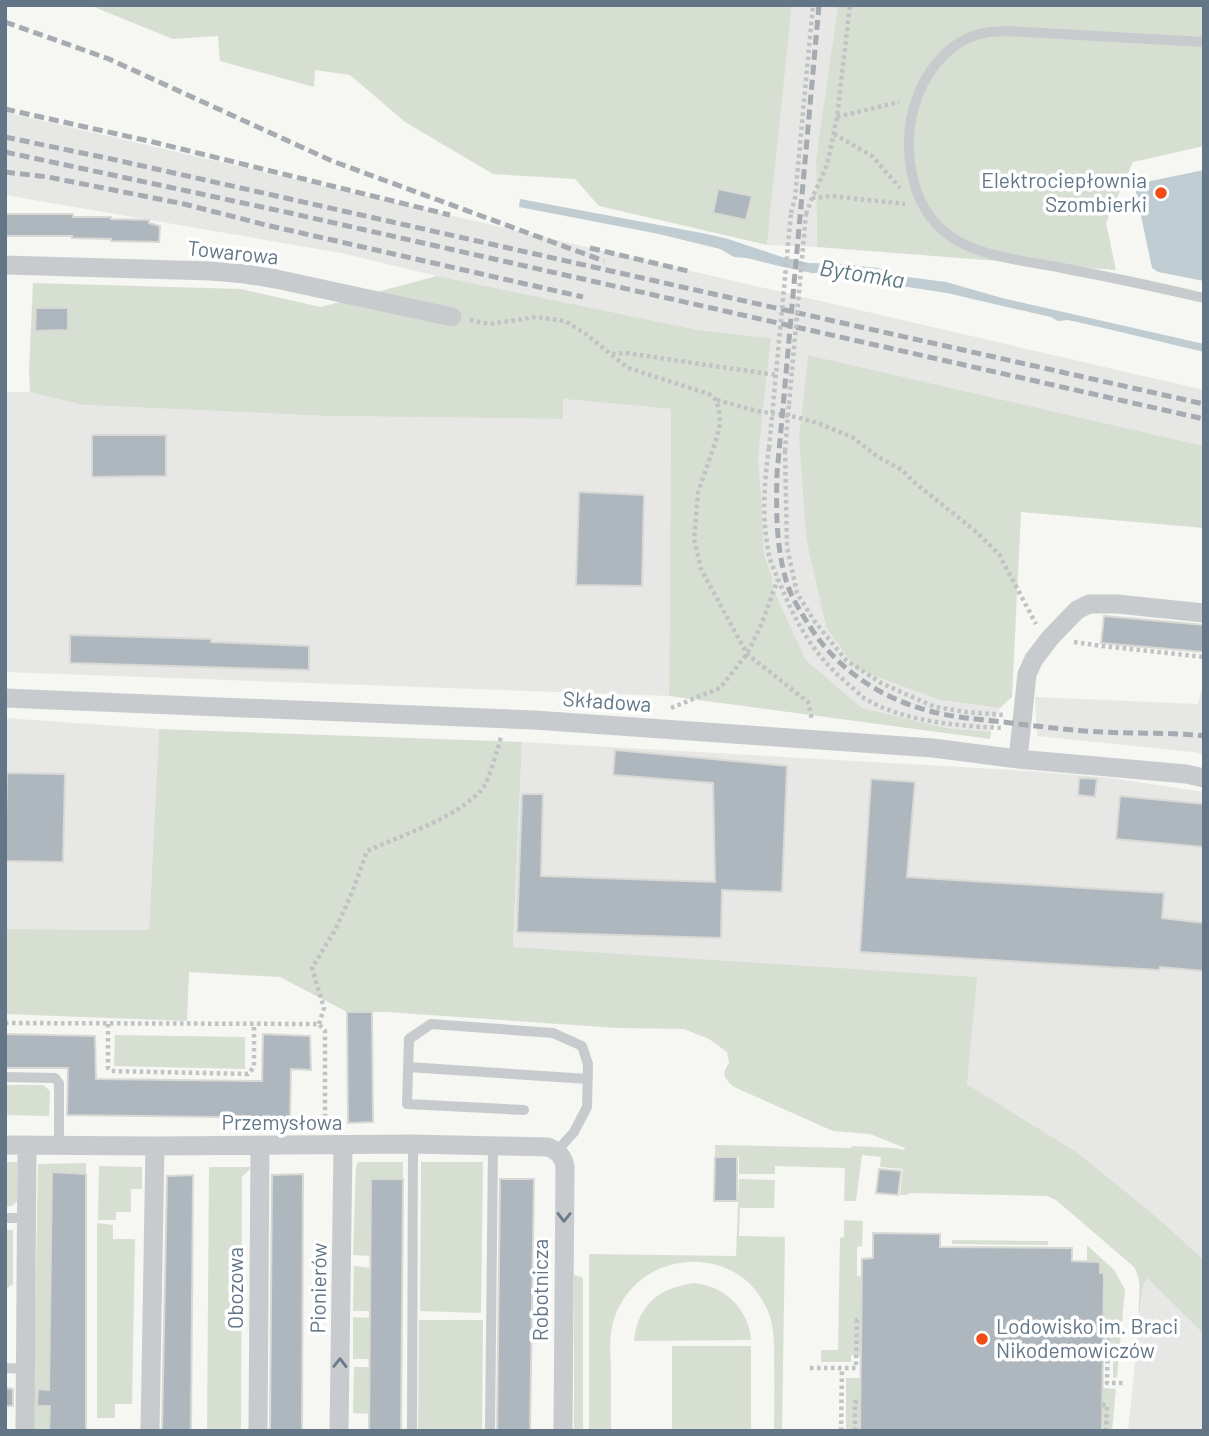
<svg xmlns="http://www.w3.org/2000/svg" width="1209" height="1436" viewBox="0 0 1209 1436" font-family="Barlow,sans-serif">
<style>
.built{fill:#e7e8e6}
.green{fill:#d7dfd3}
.water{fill:#bfccd1}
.building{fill:#aeb7bd;stroke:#d8d8d5;stroke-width:2}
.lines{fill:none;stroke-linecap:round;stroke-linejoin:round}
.path{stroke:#c0c2c4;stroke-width:4.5;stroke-dasharray:3.5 3.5;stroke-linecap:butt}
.lane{stroke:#c8cbce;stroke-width:10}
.street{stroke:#c8cbce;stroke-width:19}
.rail{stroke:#a5abb1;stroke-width:5;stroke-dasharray:10 5;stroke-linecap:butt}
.path-bridge{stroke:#c0c2c4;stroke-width:4.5;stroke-dasharray:3.5 3.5;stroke-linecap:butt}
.oneway{stroke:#677a8b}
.poi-dot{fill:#f44a15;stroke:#fff;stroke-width:2.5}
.labels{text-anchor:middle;stroke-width:7;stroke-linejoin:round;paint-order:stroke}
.poi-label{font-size:21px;fill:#627687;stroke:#fff;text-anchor:end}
.street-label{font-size:21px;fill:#627687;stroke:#fff}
.water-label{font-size:23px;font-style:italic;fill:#5e7983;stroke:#fff}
</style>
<rect width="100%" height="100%" fill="#f6f6f2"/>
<path class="built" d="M792 5H838L816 158 817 247 767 245Z
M5 112 1204 390V446L808 355 799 438 806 539 826 627 940 700 1000 708 991 732 947 728 862 708 806 660 773 589 772 575 764 554 762 505 758 458 771 338 699 330 437 276 341 253 5 195Z
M5 392H30L83 405 325 416 562 419V399L671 409 669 696 5 672Z
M1204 680V754L1193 752 1037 736 1035 697 1198 704Z
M5 718 159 729 149 930 5 929Z
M522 742 1030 771 1111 778 1204 792V1260L1159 1219 1078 1153 967 1084 513 947Z
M1147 1278 1204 1324V1431H1128L1143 1287Z"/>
<path class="green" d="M89 5H792L767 245 599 206 575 179 493 174 405 122 350 75 315 70 314 87 220 61 218 36 173 39Z
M838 5H1204V146L1133 162 1106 223 1116 270 817 247 816 158Z
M437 276 699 330 771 338 758 458 762 505 764 554 772 576 773 589 806 660 862 708 947 728 991 732 990 739 669 696 671 409 563 399V419L325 416 83 405 30 392 29 371 33 283 241 289 321 307Z
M808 355 1204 446V528L1021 512 1012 697 1000 708 940 700 856 669 826 627 806 539 799 438Z
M159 729 522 742 513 947 977 977 967 1084 1078 1153 1159 1219 1204 1260V1334L1147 1278 1143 1287 1139 1317C1137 1299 1144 1284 1134 1267L1056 1200 1047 1196 909 1193 908 1195H900L903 1169 880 1167 881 1157 862 1155 856 1201H844L845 1168 775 1166V1174H739V1156L715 1157V1145L851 1148 852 1146 894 1148 904 1150 905 1148 870 1134 833 1131 734 1087C724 1078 721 1075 729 1063L727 1052 709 1039 684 1029 617 1028 387 1012H347L280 977 189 972 187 1021 5 1014V929L149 930Z
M115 1035 245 1037V1069L114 1066Z
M5 1085H43L50 1091 49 1116 5 1115Z
M5 1162H17V1201L12 1206 5 1207Z
M358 1162H403V1179L372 1180 371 1256 353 1255 356 1167Z
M421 1162H483L481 1313 420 1311Z
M86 1163V1174L52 1173 49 1431H33L38 1164Z
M99 1166 142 1167V1189H131V1212H116V1220H98Z
M209 1167H252L242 1177 241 1431H207Z
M739 1179 775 1180 774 1208H740L739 1236 785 1237 782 1431H774C774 1409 775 1388 774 1367 774 1349 775 1330 769 1314 742 1241 638 1246 614 1319 609 1334 610 1351 611 1367 611 1388 611 1409 611 1431H589V1254L736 1256Z
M844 1220 863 1221 862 1246 857 1247V1276L862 1277 861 1355H851V1362H821V1350H838L840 1238 844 1237Z
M97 1223 113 1225V1239H135L132 1404H115V1418H97Z
M5 1230H13V1284L5 1290Z
M952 1240 1048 1241V1245L952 1244Z
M1087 1245 1115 1271 1125 1290 1117 1377 1113 1378V1361L1103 1360 1100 1262H1087Z
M354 1266 371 1268 370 1311H353Z
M574 1275 582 1277 583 1281V1431H574Z
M694 1283C725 1286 749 1309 751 1340L634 1341C638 1304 659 1288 694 1283Z
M353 1317 370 1318V1359H353Z
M419 1320H483L482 1431H418Z
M672 1346H751V1431H672Z
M354 1367H370L369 1414 353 1413Z
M846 1378H861L860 1431H846Z
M1102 1388 1116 1389 1112 1431H1102Z"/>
<path class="water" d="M1204 170V281L1158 272 1152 268 1136 192V188L1141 183Z
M520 199 707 234 728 239 782 257 809 263 839 264 878 268 899 276 946 282 1002 298 1204 344V352L1108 329 1068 320 1058 321 1051 317 947 293 901 286 886 281 837 273H812L779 266 747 258 734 257 720 249 659 234 519 207Z"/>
<path class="building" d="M718 189 752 196 746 220 713 213Z
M5 214H73V217H111V219L149 220V223L160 226 159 242 111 241V239L72 238V236H5Z
M36 308H68V330L35 331Z
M92 435H166V476L92 477Z
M579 492 644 495 642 586 576 585Z
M1104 616 1204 625V652L1101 643Z
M70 635 212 639 211 642 309 646V670L70 663Z
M615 750 787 766 782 892 722 890 721 938 517 932 522 794H543L541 876 715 882 713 783 613 775Z
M7 773 65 774 63 862 5 861Z
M1079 778 1097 779 1095 797 1078 795Z
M871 779 915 782 907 877 1164 893 1162 918 1204 923V971L1160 967 1159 970 860 952Z
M1120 796 1204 804V847L1116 839Z
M347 1012H372L373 1122 348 1123Z
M5 1034 95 1036 96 1079 262 1081 263 1034 310 1036 311 1070 291 1069 290 1118 67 1115 68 1068H5Z
M715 1157H737V1201H714Z
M879 1169 901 1171 898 1195 876 1193Z
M52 1172 86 1174V1431H49L50 1406H37L38 1389 49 1390Z
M303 1174 302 1431H270L272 1175Z
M193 1175 191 1431H162L167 1176Z
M371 1179H403L401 1431H369Z
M500 1179H534L530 1431H497Z
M873 1233 940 1234V1247L1072 1248V1261L1100 1262V1273H1104L1102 1431H860L862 1259 873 1258Z
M5 1388 13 1389V1406H5Z"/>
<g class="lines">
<path class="path" d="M837 117 899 102
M834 134 872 156 900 188
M812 198 831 196 905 204
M791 213 795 198 813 5
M806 214 812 198 825 170 829 156 837 117 850 5
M470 320 490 324 536 317 565 321 586 334 628 368 709 394 716 400 719 410 720 424 717 437 698 493 694 539 701 569 747 654 808 702 812 720
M612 354 626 353 776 375
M717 400 757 411 796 417 818 423 852 437 878 457 902 470 915 483 974 530 999 554 1036 624
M789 404 792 370
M769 448C764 482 762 516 768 549 769 560 774 569 778 579 796 623 811 652 848 684 853 688 859 694 864 698 903 722 959 726 1004 728
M785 451 787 547 797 593 815 622 846 660 881 683 935 707 966 712 1004 715
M1074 642 1102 646 1204 657
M671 708 720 688 747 654 762 623 778 579
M5 1023 319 1024 325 1031V1127
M108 1024V1068L111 1071 248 1074 254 1067V1024
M319 1024 324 1008 312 968 335 930 352 893 367 851C403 834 457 819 483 788 488 782 499 746 501 736
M1103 1323H1108L1107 1383H1124
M810 1368H856L857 1320H861
M1102 1405H1107L1106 1431
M841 1431 842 1368
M855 1431V1402H860"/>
<path class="lane" d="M1204 42 1006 31C999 32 992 31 985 33 953 38 929 67 918 95 900 142 908 206 950 236 979 257 1027 261 1062 268 1110 277 1157 287 1204 298
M408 1067 588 1079
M5 1077 55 1078 59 1083V1146
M524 1110 407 1104 409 1039 431 1024 553 1033 582 1046 588 1064 587 1107 574 1132 557 1151
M5 1218H27
M5 1368 26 1369
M412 1431 413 1144
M490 1431 493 1146"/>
<path class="street" d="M5 265 211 271 245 274 276 279 452 317
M5 698 534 720 933 748 1018 759 1186 774 1204 778
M1018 759 1027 674 1034 659 1050 638 1077 610 1089 604H1117L1204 613
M5 1145 155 1146 413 1144 548 1147C558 1151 563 1156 565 1166L563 1431
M25 1431 27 1145
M150 1431 155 1146
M258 1431 260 1146
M339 1431 343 1146"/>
<path class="rail" d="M819 5 777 474C776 509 776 546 786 580 790 595 799 609 807 622 840 677 898 709 960 717 979 720 999 721 1018 724 1046 727 1075 731 1103 732 1137 734 1170 732 1204 736
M5 22 109 59 332 161 604 261
M5 109 153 142 450 215
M5 137 116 160 1204 404
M5 152 290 213 1204 419
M5 172 48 177 184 204 266 225 583 297
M590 248 692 272"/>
<path class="path-bridge" d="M792 370 806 214
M769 448 791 213
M785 451 789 404"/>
</g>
<defs><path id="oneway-chevron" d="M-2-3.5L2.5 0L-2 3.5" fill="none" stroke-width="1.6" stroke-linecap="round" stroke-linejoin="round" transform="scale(1.75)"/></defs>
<g class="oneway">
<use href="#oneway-chevron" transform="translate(564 1217) rotate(91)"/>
<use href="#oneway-chevron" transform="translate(340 1363) rotate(-89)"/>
</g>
<g class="poi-dot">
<circle cx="1161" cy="193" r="7"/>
<circle cx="982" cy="1339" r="7"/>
</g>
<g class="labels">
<g class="poi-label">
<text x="1147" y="188">Elektrociepłownia<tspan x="1147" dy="24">Szombierki</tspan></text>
<text x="996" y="1334" text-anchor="start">Lodowisko im. Braci<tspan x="996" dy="24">Nikodemowiczów</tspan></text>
</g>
<g class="street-label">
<text transform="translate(233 253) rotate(6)" y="7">Towarowa</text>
<text transform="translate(607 702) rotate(4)" y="7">Składowa</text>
<text x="282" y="1130">Przemysłowa</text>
<text transform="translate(236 1288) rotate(-90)" y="7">Obozowa</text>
<text transform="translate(319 1288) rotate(-89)" y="7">Pionierów</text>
<text transform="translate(541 1290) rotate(-90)" y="7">Robotnicza</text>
</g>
<g class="water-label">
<text transform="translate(862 274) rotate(9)" y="8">Bytomka</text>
</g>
</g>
<rect width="1209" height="1436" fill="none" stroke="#627687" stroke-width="14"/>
</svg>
